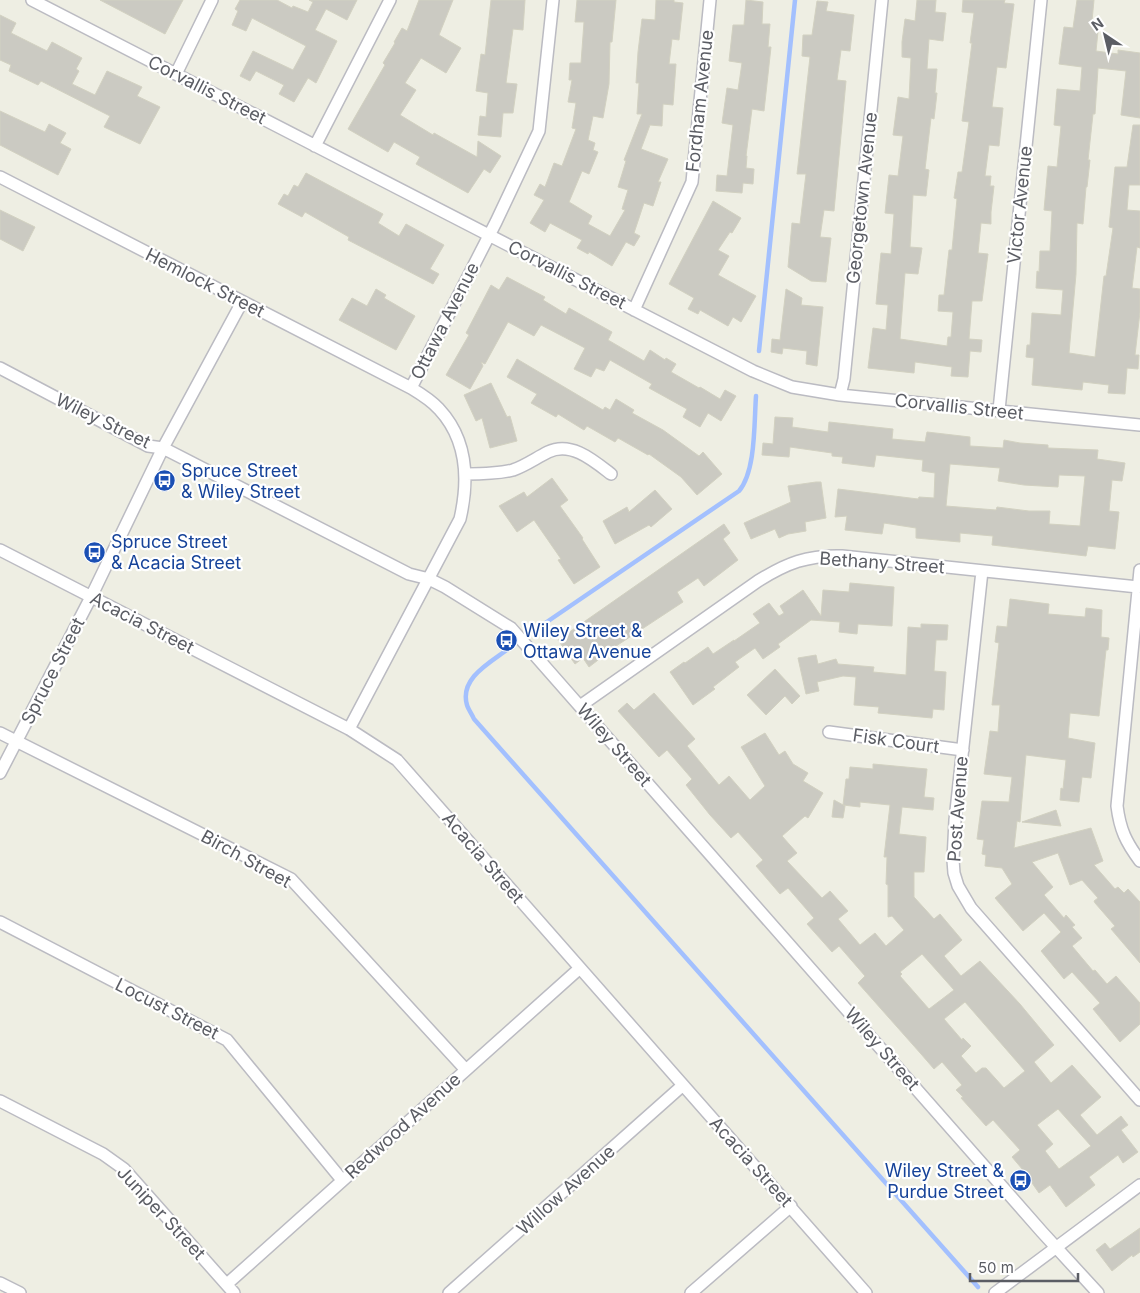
<svg xmlns="http://www.w3.org/2000/svg" width="1140" height="1293" viewBox="0 0 1140 1293" font-family="Inter,sans-serif">
<style>
.lines{fill:none;stroke-linecap:round;stroke-linejoin:round}
.stream{stroke:#a3c0fe;stroke-width:4.5}
.building{fill:#cbcac2;stroke:#d2d1c1;fill-rule:evenodd}
.street-casing{stroke:#bbbbc2;stroke-width:14}
.street{stroke:#fff;stroke-width:11}
.labels{text-anchor:middle;stroke-width:4.5;stroke-linejoin:round;paint-order:stroke}
.street-label{font-size:18px;fill:#5b5d64;stroke:#fff}
.transit-label{font-size:18px;fill:#164399;stroke:#fff;text-anchor:start}
</style>
<rect width="100%" height="100%" fill="#eeeee3"/>
<g class="lines">
<path class="stream" d="M759 351 795 0
M535 630 739 491C756 471 754 423 756 396
M508 649C491 662 459 678 467 705 468 709 472 714 474 719L978 1287"/>
</g>
<path class="building" d="M100 0H183L165 34Z
M240 0H277L292 8 293 6 308 12 313 2 309 0H357L347 20 326 9 315 30 337 41 316 83 308 78 294 102 279 94 284 85 256 71 250 81 240 76 253 51 293 70 306 46 252 18 246 31 232 25 238 11 235 9Z
M419 0H453L439 35 461 48 446 73 421 58 405 83 416 90 400 115 433 135 434 133 477 157 478 141 501 156 490 173 484 169 468 193 416 164 420 157 394 142 388 152 348 129 385 65 383 63 395 43 394 42 402 28 407 31Z
M491 0H525L523 30 513 29 506 83 517 84 513 113H503L501 137 478 135 480 116 486 117 488 93 476 91 481 54 485 55Z
M577 0H616L612 42H610L609 84 603 118 593 116 588 140 595 143 593 150 598 152 589 174 582 171 569 202 592 216 588 224 610 236 625 210 622 209 628 190 618 187 626 161 624 160 642 114H637L639 83H636L638 52 642 19 655 20 656 0H674V2L683 3 679 40 672 39 669 64H676L673 105 663 104 662 126 650 125 641 149 668 159 658 182H661L653 206 644 203 634 233 640 236 634 246 626 242 612 266 589 252 588 254 577 248 582 240 550 223 545 232 530 223 544 200 534 195 540 184 545 187 554 163 562 166 576 129 572 128 576 103 568 102 572 80H569L570 63H581L584 22H575Z
M746 0 763 2 762 24H770L768 47H771L764 111 752 109 746 156H747L746 168 754 169 753 184 743 183 742 193 716 191 717 175 727 176 733 125 722 123 727 88 738 90 742 63 729 61 733 25H744Z
M917 0H936L935 12 946 13 943 41 929 39 927 69H937L935 93H937L934 119 931 118 925 169 929 170 926 196 913 195 910 247 922 248 918 274 905 273 900 339 947 346 948 337H951L953 312 938 311 939 295H944L949 250H952L957 199 954 198 958 172H962L969 122 962 121 972 43H970L974 13 962 12 963 0H1005L1004 3 1014 4 1006 68 997 67 992 107 1003 108 999 146 989 145 985 176H991L990 186H994L991 212V224L981 223 978 253 988 254 982 301H972L969 339 982 340 981 352 970 351 968 377 951 376 952 367 915 362 914 373 868 368 873 328 886 330 888 305 876 304 879 272 881 253 891 254 894 214 885 213 889 175 898 176 903 136 893 135 898 97 909 99 911 58 902 57V42L905 19 915 21Z
M1077 0H1094L1092 21 1099 22 1096 51 1118 54V50L1140 53V118L1121 115 1126 71 1098 68 1095 114H1093L1088 160H1090L1087 187H1086L1083 224 1077 223 1076 274 1069 353 1095 357 1104 276H1106L1113 228 1109 227 1115 167H1127L1133 125H1140V185H1129L1127 210 1140 211V248L1137 247 1132 288 1140 289V312L1135 355H1139L1138 369 1127 368 1125 394 1108 393 1109 385 1083 382 1082 390 1032 385 1034 358 1026 357 1027 345H1030L1032 313 1061 315 1063 290 1036 288 1037 271 1039 272 1040 251H1050L1052 211 1044 210 1048 166 1057 167 1061 126 1054 125 1057 89 1080 91 1082 67 1059 64 1064 27 1073 28Z
M817 1 828 2 826 11 854 15 850 51 841 50 837 80 846 81 834 211 824 210 820 237 831 238 826 282 811 281 788 267 792 223 800 224 806 174H797L810 57 802 56 803 35H812Z
M0 15 16 23 11 33 47 51 52 42 82 58 76 69 79 71 72 84 95 95 107 71 142 87 137 96 160 107 140 144 104 127 110 116 41 81 38 85 9 71 11 65 0 60Z
M0 111 45 132 49 124 66 133 60 143 71 149 58 175 0 145Z
M306 173 383 214 378 223 399 236 406 224 444 245 430 269 439 274 433 284 348 240 349 237 305 212 302 217 278 204 284 194 288 196 294 185 298 187Z
M713 201 741 218 732 233 730 232 718 250 729 256 718 275 756 296 741 322 733 317 728 326 700 310 698 314 688 309 694 298 669 284Z
M0 210 35 227 23 251 0 239Z
M507 277 545 297 543 300 566 314 569 308 612 332 608 340 644 361 650 350 665 360 666 358 676 364 671 372 699 388 700 387 720 399 725 390 736 396 721 421 708 413 700 427 683 417 687 409 649 388 652 384 610 360 604 371 596 368 591 377 574 369 585 348 541 325 534 336 508 322 485 364 481 362 483 366 470 389 446 375 469 335 466 333 491 285 499 290Z
M376 289 386 295 384 298 415 316 396 350 339 320 352 298 367 306Z
M786 289 802 298 801 305 823 307 817 366 806 364 807 351 783 348 782 354 771 352 772 339 780 340Z
M517 359 603 410 605 407 610 410 616 399 634 410 632 413 663 430 699 456 703 452 722 474 697 495 681 477 649 454 648 455 618 438 615 442 587 426 584 430 558 414 556 417 531 403 537 394 507 377Z
M491 383 507 417 510 416 517 441 490 448 482 418 476 421 464 395Z
M775 417 793 418 792 427 828 432 829 422 893 429 892 439 925 442 927 432 970 437V446L1003 448 1004 440 1020 443 1048 445V448L1098 450 1097 459 1125 463 1122 481 1112 480 1109 511 1119 512 1115 549 1088 546 1086 556 992 545 993 536 960 533V542L916 538V528L884 523 882 534 845 530 847 516 835 517 838 489 918 499 919 497 934 498 935 473 922 471 923 460 876 455 874 467 842 463 843 457 832 456V453L790 447 789 457 762 455 763 443 773 444ZM950 464 1000 468 998 481 1024 485 1058 487 1059 475 1085 476 1080 526 1049 524 1050 511H1029L997 507 996 510 946 506Z
M552 478 568 500 560 506 583 538 582 539 600 567 574 584 558 560 561 559 534 520 517 532 499 506 524 492 527 497Z
M816 482H821L826 518 805 522 806 531 788 534 779 538 775 529 751 539 744 523 791 502 788 486Z
M655 490 672 509 651 527 649 525 615 544 603 521 627 507 629 512Z
M724 524 730 533 723 539 738 560 704 586 698 578 677 592 683 602 601 656 602 657 589 667 583 658 575 664 558 640Z
M850 583 894 587 892 626 858 624 857 634 839 632 840 622 811 620 778 644 780 647 763 659 755 648 735 662 739 667 713 687 715 689 693 705 670 672 684 662 685 663 708 647 713 654 734 640V641L760 623 753 614 769 603 779 616 784 613 780 606 803 590 821 616 823 590 849 592Z
M1010 599 1049 604 1048 614 1085 617 1086 608 1102 610 1101 637 1109 638 1108 650H1106L1099 716 1070 713 1068 738 1095 743 1091 778 1082 777 1079 802 1060 800 1061 788 1063 789 1066 760 1026 755 1020 822 1017 821 1014 848 1091 828 1103 861 1094 865 1115 889 1118 887 1124 893 1128 889 1140 902V963L1111 929 1115 926 1095 903 1094 901 1098 898 1082 880 1070 885 1058 853 1032 862 1053 887 1044 895 1064 918 1066 915 1075 925 1072 927 1082 938 1072 946 1093 971 1095 970 1107 984 1116 976 1140 1003V1024L1120 1042 1093 1009 1100 1003 1072 972 1064 979 1041 951 1061 932 1044 913 1023 931 995 898 1012 884 1002 868 985 866 986 855 982 854 984 840 977 839 982 801 1009 802 1012 777 984 774 990 731 998 732 1000 705H992L999 643 995 642 997 626 1007 627Z
M921 624 948 625 947 640H936L934 671 946 672 944 710 933 709 932 718 878 713 879 707 854 705 856 677 843 676 817 682 819 691 806 694 798 658 816 655 818 664 836 659 838 664 874 667 873 672 906 675 908 627 921 628Z
M775 669 800 696 792 704 785 696 766 715 747 695Z
M654 693 695 739 687 746 719 785 729 776 750 800 765 786 741 747 765 733 779 755 785 751 793 764 808 773 803 781 823 793 808 818 805 816 782 836 797 853 787 861 822 898 830 891 848 911 838 919 860 945 875 933 886 946 904 930 892 916 888 917V885L886 884 887 857H884L890 805 860 802V807L843 805 846 779H849L850 767 873 769V764L927 769 924 797 934 798 933 810 902 807 899 834 926 837 924 872H914V897L934 919 940 914 962 940 944 956 961 976 980 961 1020 1004 1054 1045 1034 1062 1051 1083 1072 1065 1101 1097 1080 1115 1097 1135 1121 1116 1128 1125 1121 1130 1138 1152 1123 1163 1118 1155 1089 1177 1095 1185 1066 1207 1050 1185 1039 1193 1032 1183 1033 1182 1012 1157 1020 1150 993 1120 986 1126 961 1098 963 1097 956 1090 962 1085 942 1062 934 1069 921 1054 858 983 865 976 839 946 832 952 824 943 807 924 814 918 788 888 780 894 756 866 763 860 738 832 731 838 710 815 686 785 692 779 667 750 659 757 618 711 627 703 634 710ZM922 954 954 990 929 1009 900 976 902 974 900 972ZM965 1002 1025 1071 1004 1088 986 1068H982L976 1073 961 1056 971 1046 963 1038 962 1040 944 1019ZM1058 1109 1091 1146 1059 1169 1045 1151 1053 1144 1037 1125Z
M834 800 845 806 843 818 832 817Z
M1056 810 1061 826 1022 822Z
M1140 1228V1252L1133 1257 1132 1255 1112 1271 1096 1250 1105 1243 1110 1249Z"/>
<g class="lines">
<defs>
<path id="street" d="M32 0 753 371 792 387 840 395 1140 425
M176 74 212 0
M315 146 390 0
M0 177 411 388C421 394 431 400 439 409 467 439 469 480 460 519L349 729
M634 310 692 182 710 0
M0 368 148 446 163 448 409 574 429 579 445 587 511 628 1042 1232 1098 1293
M411 388 496 222 539 131 553 0
M840 395 844 379 882 0
M999 410 1041 0
M466 474C481 474 498 474 513 470 525 466 536 458 548 452 571 441 593 460 611 474
M0 550 349 729 397 760 866 1293
M1140 570 1117 806C1120 830 1126 842 1140 861
M982 571 955 820 953 860 954 873 958 886 971 908 1140 1100
M580 706 758 581C787 563 807 555 842 556L1138 587
M829 732 963 750
M0 733 291 879 466 1070
M0 773 91 597 163 448 242 302
M0 922 227 1040 342 1180
M0 1101 103 1154 124 1169 234 1293
M0 1283 20 1293
M227 1284 580 968
M449 1293 682 1086
M691 1293 791 1206
M995 1293 1140 1185"/>
</defs>
<use href="#street" class="street-casing"/>
<use href="#street" class="street"/>
</g>
<defs>
<symbol id="bus-disc" viewBox="-11 -11 22 22"><circle r="9.5" fill="#1a4fb4" stroke="#fff"/><path d="M-5-6H5V4H4V6H2V4H-2V6H-4V4H-5ZM-3.5-4V0h7V-4ZM-3.5 1.2v1.5H-2V1.2ZM2 1.2v1.5H3.5V1.2Z" fill="#fff"/></symbol>
</defs>
<g fill-rule="evenodd">
<use href="#bus-disc" x="152" y="468" width="25" height="25"/>
<use href="#bus-disc" x="82" y="540" width="25" height="25"/>
<use href="#bus-disc" x="494" y="628" width="25" height="25"/>
<use href="#bus-disc" x="1008" y="1168" width="25" height="25"/>
</g>
<g class="labels">
<g class="street-label">
<text transform="translate(207 90) rotate(27)" y="6">Corvallis Street</text>
<text transform="translate(700 101) rotate(-84)" y="6">Fordham Avenue</text>
<text transform="translate(862 198) rotate(-84)" y="6">Georgetown Avenue</text>
<text transform="translate(1020 205) rotate(-84)" y="6">Victor Avenue</text>
<text transform="translate(567 275) rotate(27)" y="6">Corvallis Street</text>
<text transform="translate(205 283) rotate(27)" y="6">Hemlock Street</text>
<text transform="translate(445 321) rotate(-63)" y="6">Ottawa Avenue</text>
<text transform="translate(959 407) rotate(6)" y="6">Corvallis Street</text>
<text transform="translate(103 421) rotate(26)" y="6">Wiley Street</text>
<text transform="translate(882 563) rotate(4)" y="6">Bethany Street</text>
<text transform="translate(142 623) rotate(27)" y="6">Acacia Street</text>
<text transform="translate(53 671) rotate(-63)" y="6">Spruce Street</text>
<text transform="translate(896 741) rotate(8)" y="6">Fisk Court</text>
<text transform="translate(614 745) rotate(49)" y="6">Wiley Street</text>
<text transform="translate(958 809) rotate(-86)" y="6">Post Avenue</text>
<text transform="translate(483 858) rotate(49)" y="6">Acacia Street</text>
<text transform="translate(246 859) rotate(29)" y="6">Birch Street</text>
<text transform="translate(167 1009) rotate(27)" y="6">Locust Street</text>
<text transform="translate(882 1049) rotate(49)" y="6">Wiley Street</text>
<text transform="translate(403 1126) rotate(-42)" y="6">Redwood Avenue</text>
<text transform="translate(751 1162) rotate(48)" y="6">Acacia Street</text>
<text transform="translate(566 1190) rotate(-42)" y="6">Willow Avenue</text>
<text transform="translate(161 1213) rotate(47)" y="6">Juniper Street</text>
</g>
<g class="transit-label">
<text x="181" y="477">Spruce Street<tspan x="181" dy="21">&amp; Wiley Street</tspan></text>
<text x="111" y="548">Spruce Street<tspan x="111" dy="21">&amp; Acacia Street</tspan></text>
<text x="523" y="637">Wiley Street &amp;<tspan x="523" dy="21">Ottawa Avenue</tspan></text>
<text x="1004" y="1177" text-anchor="end">Wiley Street &amp;<tspan x="1004" dy="21">Purdue Street</tspan></text>
</g>
</g>
<g transform="translate(1105 35) rotate(325)" stroke="#ffffff" stroke-width="4" paint-order="stroke">
<path d="M0-4L9 19L0 12L-9 19Z" fill="#5b5d64"/>
<text y="-8" font-size="14" font-weight="bold" text-anchor="middle" fill="#5b5d64">N</text>
</g>
<path d="M970 1273v8h108v-8" fill="none" stroke="#5b5d64" stroke-width="2.5"/>
<text x="978" y="1273" font-size="15" fill="#5b5d64" stroke="#ffffff" stroke-width="4" paint-order="stroke">50 m</text>
</svg>
